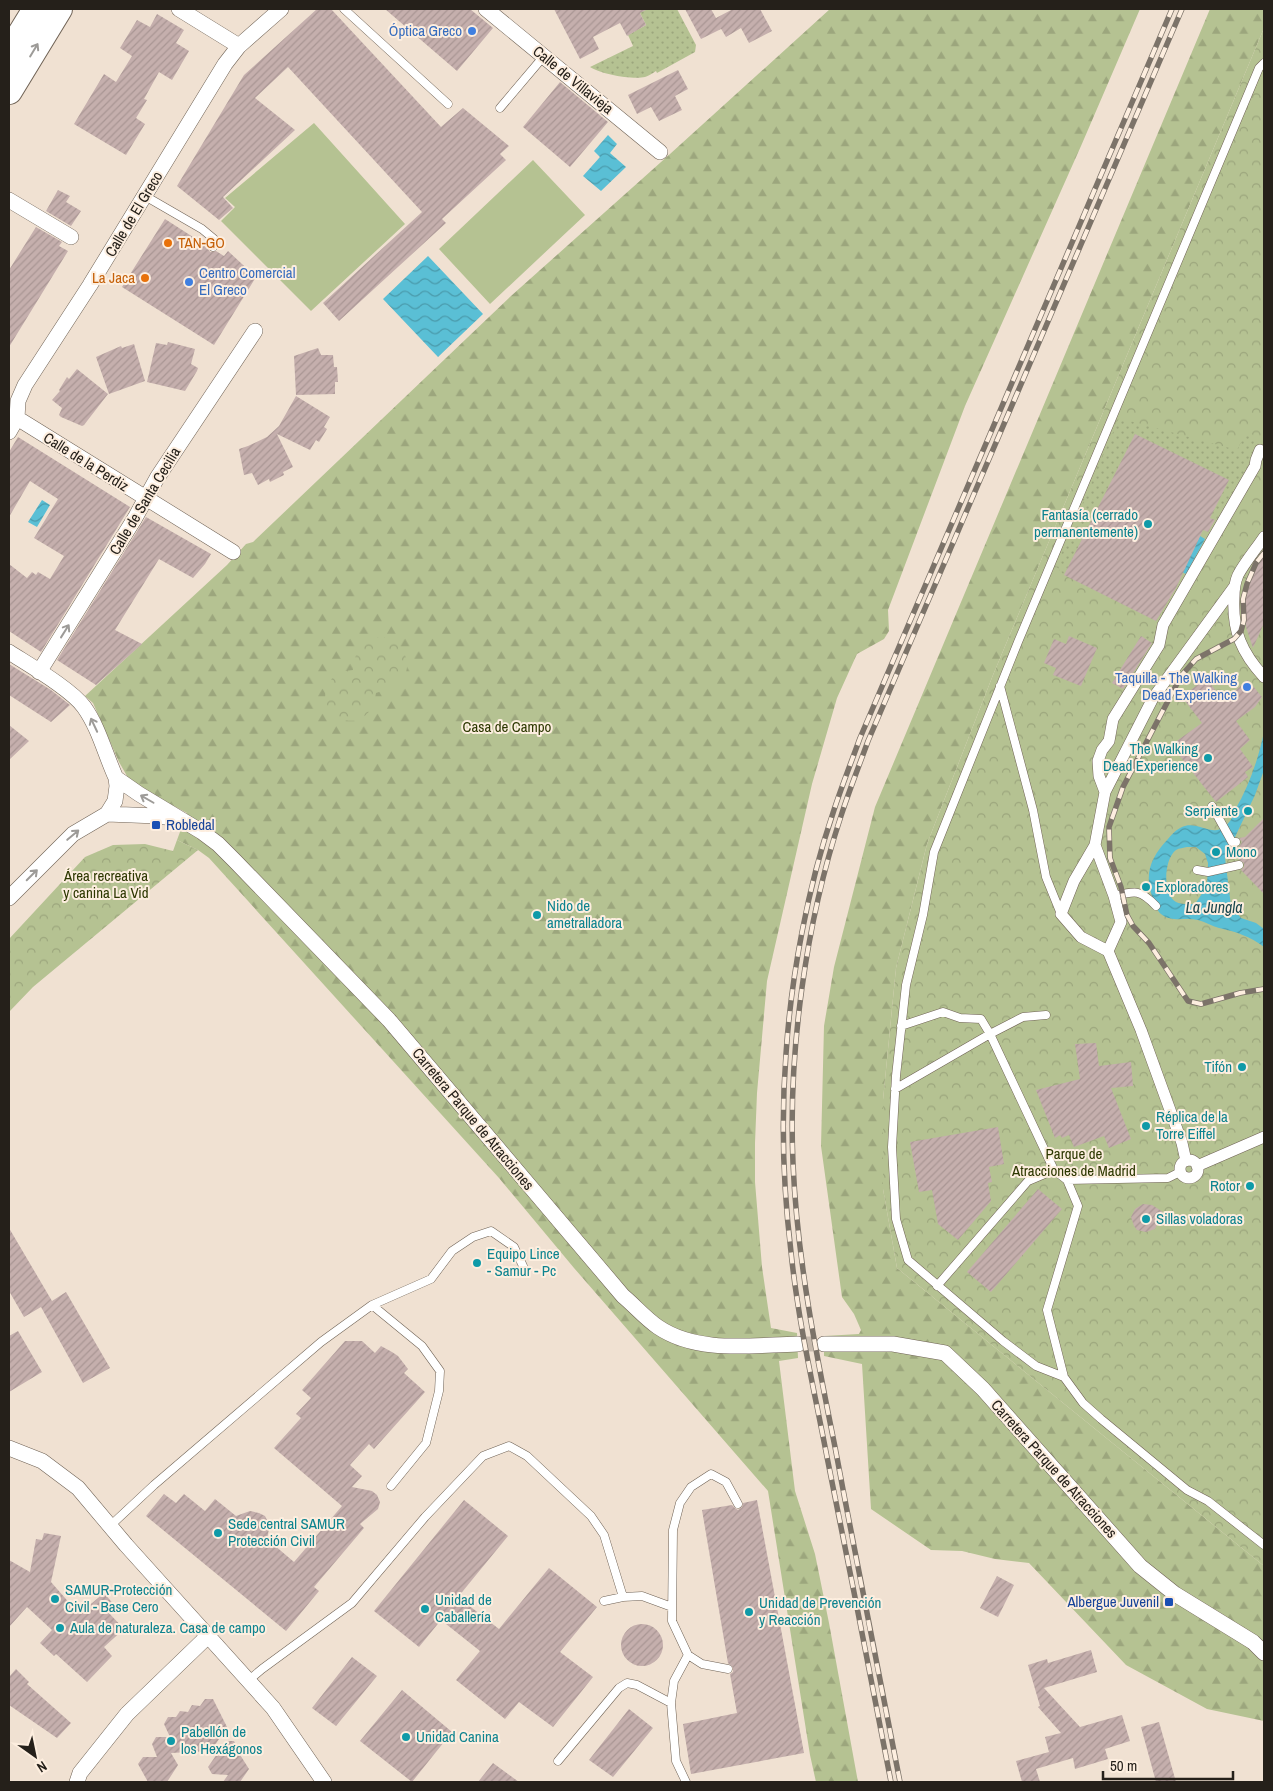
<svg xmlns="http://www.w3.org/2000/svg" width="1273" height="1791" viewBox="0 0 1273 1791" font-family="'Archivo Narrow',sans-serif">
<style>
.forest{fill:url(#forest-firs)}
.park{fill:url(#park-crowns)}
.garden{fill:url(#garden-dots)}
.pitch{fill:#b5c292}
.water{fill:url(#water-waves);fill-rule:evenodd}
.building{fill:url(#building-hatch)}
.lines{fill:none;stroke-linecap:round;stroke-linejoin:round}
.minor-tunnel{stroke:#c7baad;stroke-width:15;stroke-dasharray:15 8;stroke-linecap:butt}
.service-casing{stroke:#6f6255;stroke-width:9}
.pedestrian-casing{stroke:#6f6255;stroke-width:12}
.minor-casing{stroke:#6f6255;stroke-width:16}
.motorway-casing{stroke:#6f6255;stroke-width:28}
.service{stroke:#fff;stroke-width:8}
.pedestrian{stroke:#fff;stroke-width:11}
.minor{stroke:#fff;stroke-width:15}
.motorway{stroke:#fff;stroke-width:26}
.rail-casing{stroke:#7c7369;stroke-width:5.5}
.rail{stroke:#fdeedf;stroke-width:4;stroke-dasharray:11;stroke-linecap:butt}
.oneway{stroke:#9d9b98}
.shop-dot{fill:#3f7fe0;stroke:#fdeedf;stroke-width:2}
.food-dot{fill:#e8710a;stroke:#fdeedf;stroke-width:2}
.culture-dot{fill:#0f9aa8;stroke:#fdeedf;stroke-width:2}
.transit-dot{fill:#1a4fb4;stroke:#fdeedf;stroke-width:2}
.labels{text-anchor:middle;stroke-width:4;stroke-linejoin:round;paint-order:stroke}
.shop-label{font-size:15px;fill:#366cbe;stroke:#fdeedf;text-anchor:end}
.street-label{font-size:15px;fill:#25201a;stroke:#fdeedf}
.food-label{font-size:15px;fill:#c56008;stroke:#fdeedf;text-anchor:start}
.culture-label{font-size:15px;fill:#0d838f;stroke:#fdeedf;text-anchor:start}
.park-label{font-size:15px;fill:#2c3700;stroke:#fdeedf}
.transit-label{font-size:15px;fill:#164399;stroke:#fdeedf;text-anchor:start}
.water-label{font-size:16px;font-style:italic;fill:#17454e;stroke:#fdeedf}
</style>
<defs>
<pattern id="forest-firs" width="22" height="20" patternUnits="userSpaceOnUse" patternTransform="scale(1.25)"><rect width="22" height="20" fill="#b5c292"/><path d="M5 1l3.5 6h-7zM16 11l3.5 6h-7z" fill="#9ca67d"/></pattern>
<pattern id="park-crowns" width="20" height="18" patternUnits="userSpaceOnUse" patternTransform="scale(1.25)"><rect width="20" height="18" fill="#b5c292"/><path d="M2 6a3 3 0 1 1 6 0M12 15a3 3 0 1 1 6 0" fill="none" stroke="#9ca67d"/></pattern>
<pattern id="garden-dots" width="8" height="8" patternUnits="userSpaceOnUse" patternTransform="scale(1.25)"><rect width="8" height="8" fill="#b5c292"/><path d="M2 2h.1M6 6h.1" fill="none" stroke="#9ca67d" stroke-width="1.8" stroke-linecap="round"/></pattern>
<pattern id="water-waves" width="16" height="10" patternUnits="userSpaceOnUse" patternTransform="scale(1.25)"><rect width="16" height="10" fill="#5abfd5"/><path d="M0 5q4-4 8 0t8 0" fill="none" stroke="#4a9bac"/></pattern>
<pattern id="building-hatch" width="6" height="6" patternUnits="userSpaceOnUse" patternTransform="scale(1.25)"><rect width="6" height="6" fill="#c5afad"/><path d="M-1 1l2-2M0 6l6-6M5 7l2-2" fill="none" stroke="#a99694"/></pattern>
</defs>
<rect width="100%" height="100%" fill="#f0e1d2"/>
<path class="forest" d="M830 9H1140L1081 146 965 406 888 610 889 631 884 639 857 654 837 698 812 784 767 981 757 1093 755 1143V1182L762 1267 771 1328 797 1333 798 1358 779 1361 795 1491 815 1554 829 1623 858 1782H816L810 1755 768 1491 574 1268 499 1178 209 858 198 850 177 840 187 813 131 783 119 762 93 703 85 696 227 565 246 544 253 542 511 296 670 154Z
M1210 9H1264V28L993 675 927 844 896 968 883 1100V1189L897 1268 1264 1566V1721L1207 1709 1126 1665 1029 1563 995 1559 962 1551 931 1550 871 1509 862 1364 824 1356V1336L859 1334 861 1330 854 1314 842 1297 821 1146 824 1026 834 967 875 807Z"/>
<path class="park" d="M1264 28V1566L897 1268 883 1189V1100L896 968 927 844 993 675Z
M381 637C404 640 417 667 398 684 392 690 384 690 376 693 369 742 312 718 328 685 332 675 342 671 353 670 354 652 362 640 381 637Z
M177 840 198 850 33 987 9 1012V939L85 857 113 845 145 844 173 851Z"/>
<path class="garden" d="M638 9H677L696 45 695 52 657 73 656 71C653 73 648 76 645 77 633 80 600 74 590 67L633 46 628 35 646 25Z
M1119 418 1237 450 1247 431 1252 434 1255 439 1253 447 1257 449 1222 515 1216 521 1210 518 1228 480 1135 434 1064 575 1056 566Z
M1169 600 1175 602 1155 645 1141 636 1157 622Z"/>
<path class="pitch" d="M314 123 405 224 311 311 221 221 235 207 225 198Z
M533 160 585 215 490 304 439 249Z"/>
<path class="water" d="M608 135 617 144 610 153 626 167 601 191 583 176 600 157 594 151Z
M428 256 483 314 438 357 383 299Z
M42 500 50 505 37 527 28 522Z
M1200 536 1205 539 1186 574 1182 572Z
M1264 732V770L1255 795 1225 858 1231 906 1241 918 1256 923 1264 929V947C1250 936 1236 932 1219 928 1212 926 1205 922 1198 920 1185 917 1172 923 1161 914 1157 911 1156 905 1154 901 1143 876 1150 858 1168 839 1171 835 1177 829 1182 827 1197 820 1213 838 1225 826 1230 823 1233 816 1235 810 1249 786 1258 760 1264 732ZM1187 847H1196L1205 854 1208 863 1207 886 1195 904C1190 904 1181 905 1176 902 1162 894 1164 859 1176 850 1179 848 1184 848 1187 847Z"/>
<path class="building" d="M317 9H331L441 127 463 108 509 146 500 154 506 160 442 219 446 223 339 321 323 303 422 212 288 67 255 98 295 130 223 197 233 208 219 220 177 186 244 75Z
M385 9H470L493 28 457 71Z
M554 9H648L640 13 646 25 627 36 620 23 593 37 599 49 580 59Z
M685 9H711L716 18 733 9H760L772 31 749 43 741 28 726 37 720 27 721 29 701 39Z
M157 14 184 30 176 43 189 51 172 80 159 72 144 99 147 100 136 118 145 124 126 155 74 124 104 74 116 82 132 56 120 48 137 20 150 27Z
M678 70 688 89 675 96 682 110 659 121 651 107 637 114 628 95Z
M560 82 608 122 570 167 523 127Z
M58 190 70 196 66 202 81 211 71 226 46 211Z
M165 219 207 246 210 252 216 251 224 256 228 251 256 277 214 345 122 287Z
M36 227 62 242 59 246 68 251 9 347V270Z
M168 342 195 349 191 364 198 368 197 371 185 391 147 382 156 343 167 345Z
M134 344 145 381 109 394 96 357 121 346 122 348Z
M318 348 321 355H333L334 367H337L338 382H335V394L296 395 294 356Z
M77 369 108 394 84 425 82 426 61 417 59 415 62 408 52 400 60 391 59 390 67 377 69 379Z
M296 396 330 417 324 427 327 429 319 442 316 440 310 450 277 434 293 467 283 472 284 475 270 482 269 479 258 485 252 473 244 475 239 449 248 446 267 437 279 426Z
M1135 434 1229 480 1210 518 1215 520 1208 532 1203 530 1176 588 1156 621 1064 575Z
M18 437 130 507 41 652 9 631V564L27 578 32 572 36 575 38 572 50 579 64 556 34 538 58 499 30 481 9 517V452Z
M146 517 211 554 205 564 193 578 159 559 115 630 142 644 96 685 57 660Z
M1264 550V623L1253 648 1246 627 1244 602 1247 584Z
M1069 636 1097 648 1081 686 1053 675 1056 668 1044 663 1054 639 1066 644Z
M1141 636 1152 643 1123 689 1112 683Z
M9 664 51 690 70 705 51 722 9 695Z
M1206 678 1223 700 1248 680 1262 697 1255 707 1236 721 1250 740 1240 749 1253 767 1245 772 1248 777 1216 802 1171 745 1202 723 1182 697Z
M9 725 29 741 9 760Z
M1264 818V894L1241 870 1244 867V863L1239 860V851L1236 852V848L1239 847 1242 842 1239 838 1245 837Z
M1096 1043 1099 1066 1131 1062 1133 1086 1111 1088 1131 1139 1109 1148 1104 1136 1074 1147 1069 1135 1062 1138 1060 1135 1055 1138 1036 1090 1080 1079 1075 1044Z
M998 1127 1004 1164 989 1167 992 1182 988 1183 991 1201 958 1240 938 1224 932 1190 919 1192 910 1142Z
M1038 1189 1062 1209 991 1292 967 1272Z
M1143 1204 1152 1205 1163 1212 1155 1229 1146 1232 1137 1230 1134 1226 1131 1217 1135 1209Z
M9 1228 52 1301 66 1292 110 1368 83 1383 41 1307 24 1317 9 1291Z
M18 1331 42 1372 9 1392V1336Z
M345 1341H362L375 1353 381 1346 392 1352 398 1356 408 1369 404 1373 425 1392 374 1449 369 1444 350 1465 362 1476 352 1487 372 1491 377 1495 380 1502 378 1509 360 1524 364 1528 314 1587 319 1591 286 1631 146 1516 164 1494 176 1503 184 1494 205 1511 215 1499 236 1516 250 1511 259 1513 265 1516 268 1522 269 1529 267 1539 294 1562 342 1506 274 1448 301 1418 296 1414 311 1398 302 1390Z
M464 1500 508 1536 458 1597 499 1629 549 1568 597 1607 560 1652 593 1677 553 1727 519 1702 505 1719 456 1680 480 1651 441 1620 419 1647 374 1611Z
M757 1500 804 1753 691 1774 683 1724 737 1713 730 1674 733 1672V1668L728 1663 702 1510 732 1505 735 1508 738 1510 742 1507 743 1503Z
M44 1533 61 1536 51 1582 79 1614 104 1593 115 1606 108 1612 124 1629 104 1647 112 1656 87 1682 56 1654 54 1656 40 1643 52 1630 27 1607 9 1627V1560L30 1572 36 1539 42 1540Z
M997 1576 1014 1585 998 1617 980 1608Z
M621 1645a21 21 0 1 1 42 0a21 21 0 1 1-42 0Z
M1091 1650 1097 1672 1044 1688 1080 1727 1122 1715 1130 1741 1105 1749 1108 1759 1075 1769 1073 1758 1036 1769 1040 1782H1022L1016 1761 1049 1752 1045 1737 1061 1733 1038 1707 1040 1706 1028 1665 1047 1659 1048 1663Z
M352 1657 377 1676 336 1726 312 1708Z
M16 1669 29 1682 27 1684 71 1723 57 1738 9 1705V1677Z
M402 1690 452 1732 412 1782 360 1741Z
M205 1699H213L227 1727 211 1751 171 1753 178 1765 167 1782H148L138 1764 143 1757H157L152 1744 156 1737H170L164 1724 168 1717H176L180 1711 188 1712 192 1705 200 1706Z
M629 1709 653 1728 613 1777 589 1760Z
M1159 1722 1176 1782H1156L1141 1727Z
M226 1741H234L238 1749 237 1750 249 1769 240 1782H223L228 1775 212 1774 208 1767Z
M493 1763 519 1782H478Z"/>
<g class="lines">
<path class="minor-tunnel" d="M798 1344H824"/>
<defs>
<path id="service" d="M344 9 448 104
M1264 63 1259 68 1018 642 934 852 923 915 906 985 896 1076 892 1147 896 1219 908 1260 1003 1341 1036 1366 1064 1377 1083 1403 1101 1419 1187 1490 1208 1501 1264 1545
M500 108 544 56
M145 196 202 229 214 239 213 247
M1000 686 1033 810 1046 877 1061 914
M1212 806 1232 842H1236
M1197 870 1208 872 1239 865
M1114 896C1135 891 1140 889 1156 906
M901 1026 943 1012 960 1018 981 1019 990 1034 1054 1170 1067 1180 1078 1206 1047 1310 1064 1377
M895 1089 990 1034 1023 1017 1046 1015
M1067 1180 1168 1178 1180 1172
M937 1286 1028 1181 1054 1170
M372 1305 422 1346 440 1371 439 1391 426 1443 391 1486
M110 1526 154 1485 321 1342 372 1305 431 1279 452 1251 473 1237 491 1231 514 1247 523 1266
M604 1601 623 1597 642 1596 672 1607
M728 1669 702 1664 688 1655 672 1621 673 1530 680 1503 691 1487 711 1474 726 1482 738 1504
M249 1680 262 1669 352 1603 425 1517 483 1456 509 1446 527 1456 591 1516 604 1535 623 1597
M558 1761 619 1688 627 1683 637 1685 671 1703
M686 1782 676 1761 671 1703 674 1681 688 1655"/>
<path id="pedestrian" d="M1264 537C1256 549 1245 562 1238 575 1235 582 1234 590 1234 597 1232 631 1242 653 1264 677
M1105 792 1099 776 1098 761 1102 750 1109 741 1113 719 1159 645 1163 625 1255 466 1256 460 1260 450
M1095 845 1074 881 1061 914 1081 937 1108 951
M1180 1169a9 9 0 1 1 18 0a9 9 0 1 1-18 0Z
M1186 1161 1182 1143 1141 1030 1108 951 1121 922 1114 896 1095 845 1105 792 1153 698 1234 587
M1197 1166 1264 1137"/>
<path id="minor" d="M179 9 239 46
M486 9 660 152
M9 200 71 237
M17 418 233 552
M9 432 17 418 18 401 25 385 90 285 225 64 239 46 281 9
M9 652C29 665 71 689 84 707 99 728 105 754 116 778L117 786 115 801 107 814 73 834 9 898
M39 672 135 518 157 478 255 331
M116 778 139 794 202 832 218 844 235 861 389 1020 623 1296C635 1306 645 1318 658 1327 698 1354 752 1345 798 1344
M107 814 157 816 173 818
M824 1344H893L945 1353 983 1389 1140 1566 1175 1594 1253 1642 1264 1653
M9 1448 42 1461 78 1488 126 1545 273 1708 324 1782
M77 1782 80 1773 127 1714 209 1635"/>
<path id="motorway" d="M9 53 36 9
M9 91 59 9"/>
</defs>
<use href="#service" class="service-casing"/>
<use href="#pedestrian" class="pedestrian-casing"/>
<use href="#minor" class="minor-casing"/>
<use href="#motorway" class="motorway-casing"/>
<use href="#service" class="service"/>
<use href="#pedestrian" class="pedestrian"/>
<use href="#minor" class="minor"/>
<use href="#motorway" class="motorway"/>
<defs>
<path id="rail" d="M1264 553 1256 563 1247 584 1243 599 1244 620 1241 631 1234 639 1196 659 1181 676 1123 787 1109 827 1110 858 1121 887 1127 915 1133 926 1149 943 1188 1001 1201 1004 1240 993 1264 989
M891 1782C870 1674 849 1565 827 1457 814 1389 798 1321 791 1252 783 1186 781 1120 786 1054 791 977 808 886 833 813 841 788 851 763 860 738L1172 9
M900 1782C878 1671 856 1559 835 1447 816 1353 797 1259 793 1163 788 1052 806 922 841 816 849 791 859 766 868 741L1182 9"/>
</defs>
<use href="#rail" class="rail-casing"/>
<use href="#rail" class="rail"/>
</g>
<defs><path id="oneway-shaft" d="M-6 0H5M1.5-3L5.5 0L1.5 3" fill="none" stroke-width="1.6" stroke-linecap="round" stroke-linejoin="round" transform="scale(1.25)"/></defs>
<g class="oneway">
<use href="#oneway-shaft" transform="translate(34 50) rotate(-59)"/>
<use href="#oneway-shaft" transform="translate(65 631) rotate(-58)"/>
<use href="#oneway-shaft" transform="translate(94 725) rotate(-115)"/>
<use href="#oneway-shaft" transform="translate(147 799) rotate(-150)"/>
<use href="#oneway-shaft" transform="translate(73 835) rotate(-40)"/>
<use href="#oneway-shaft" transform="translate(32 875) rotate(-45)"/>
</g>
<g class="shop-dot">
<circle cx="472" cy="31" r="5"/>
<circle cx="189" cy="282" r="5"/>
<circle cx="1247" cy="687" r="5"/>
</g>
<g class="food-dot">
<circle cx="168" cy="243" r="5"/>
<circle cx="145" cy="278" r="5"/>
</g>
<g class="culture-dot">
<circle cx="1148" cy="524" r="5"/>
<circle cx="1208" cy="758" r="5"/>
<circle cx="1248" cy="811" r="5"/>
<circle cx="1216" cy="852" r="5"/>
<circle cx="1146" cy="887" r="5"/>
<circle cx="537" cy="915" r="5"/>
<circle cx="1242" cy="1067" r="5"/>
<circle cx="1146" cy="1126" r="5"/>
<circle cx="1250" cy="1186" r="5"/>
<circle cx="1146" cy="1219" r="5"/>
<circle cx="477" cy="1263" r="5"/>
<circle cx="218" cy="1533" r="5"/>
<circle cx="55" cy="1599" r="5"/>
<circle cx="425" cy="1609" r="5"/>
<circle cx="749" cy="1612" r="5"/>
<circle cx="60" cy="1628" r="5"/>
<circle cx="406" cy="1737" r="5"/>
<circle cx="171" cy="1741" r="5"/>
</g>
<g class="transit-dot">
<rect x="151" y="820" width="10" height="10" rx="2.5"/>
<rect x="1164" y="1597" width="10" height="10" rx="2.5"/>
</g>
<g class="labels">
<g class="shop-label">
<text x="462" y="36">Óptica Greco</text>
<text x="199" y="278" text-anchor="start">Centro Comercial<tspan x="199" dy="17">El Greco</tspan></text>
<text x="1237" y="683">Taquilla - The Walking<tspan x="1237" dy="17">Dead Experience</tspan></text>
</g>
<g class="street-label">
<text transform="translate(573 80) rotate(39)" y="5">Calle de Villavieja</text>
<text transform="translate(134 214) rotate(-59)" y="5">Calle de El Greco</text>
<text transform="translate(86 462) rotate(32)" y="5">Calle de la Perdiz</text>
<text transform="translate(145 501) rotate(-59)" y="5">Calle de Santa Cecilia</text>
<text transform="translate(473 1119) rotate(50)" y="5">Carretera Parque de Atracciones</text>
<text transform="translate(1054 1469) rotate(48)" y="5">Carretera Parque de Atracciones</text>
</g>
<g class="food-label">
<text x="178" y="248">TAN-GO</text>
<text x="135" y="283" text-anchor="end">La Jaca</text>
</g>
<g class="culture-label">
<text x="1138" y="520" text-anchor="end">Fantasía (cerrado<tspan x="1138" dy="17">permanentemente)</tspan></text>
<text x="1198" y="754" text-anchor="end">The Walking<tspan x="1198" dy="17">Dead Experience</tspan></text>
<text x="1238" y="816" text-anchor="end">Serpiente</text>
<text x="1226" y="857">Mono</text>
<text x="1156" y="892">Exploradores</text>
<text x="547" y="911">Nido de<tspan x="547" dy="17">ametralladora</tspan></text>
<text x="1232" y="1072" text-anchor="end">Tifón</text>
<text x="1156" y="1122">Réplica de la<tspan x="1156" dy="17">Torre Eiffel</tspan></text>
<text x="1240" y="1191" text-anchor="end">Rotor</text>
<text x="1156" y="1224">Sillas voladoras</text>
<text x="487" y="1259">Equipo Lince<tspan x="487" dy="17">- Samur - Pc</tspan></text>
<text x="228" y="1529">Sede central SAMUR<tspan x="228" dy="17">Protección Civil</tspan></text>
<text x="65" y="1595">SAMUR-Protección<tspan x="65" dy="17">Civil - Base Cero</tspan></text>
<text x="435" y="1605">Unidad de<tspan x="435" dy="17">Caballería</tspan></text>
<text x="759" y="1608">Unidad de Prevención<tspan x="759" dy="17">y Reacción</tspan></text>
<text x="70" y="1633">Aula de naturaleza. Casa de campo</text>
<text x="181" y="1737">Pabellón de<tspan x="181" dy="17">los Hexágonos</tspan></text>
<text x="416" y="1742">Unidad Canina</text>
</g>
<g class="park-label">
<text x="507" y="732">Casa de Campo</text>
<text x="106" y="881">Área recreativa<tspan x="106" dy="17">y canina La Vid</tspan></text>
<text x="1074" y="1159">Parque de<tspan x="1074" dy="17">Atracciones de Madrid</tspan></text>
</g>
<g class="transit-label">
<text x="166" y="830">Robledal</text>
<text x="1159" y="1607" text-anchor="end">Albergue Juvenil</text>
</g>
<g class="water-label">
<text x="1214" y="913">La Jungla</text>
</g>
</g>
<rect width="1273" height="1791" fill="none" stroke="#25201a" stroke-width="20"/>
<g transform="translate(35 1756) rotate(147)" stroke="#fdeedf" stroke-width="4" paint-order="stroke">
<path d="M0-4L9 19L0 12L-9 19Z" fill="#25201a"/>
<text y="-8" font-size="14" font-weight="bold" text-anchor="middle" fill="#25201a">N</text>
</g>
<path d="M1103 1771v8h130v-8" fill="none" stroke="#25201a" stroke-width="2.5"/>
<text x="1110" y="1771" font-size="15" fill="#25201a" stroke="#fdeedf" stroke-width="4" paint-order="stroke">50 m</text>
</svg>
